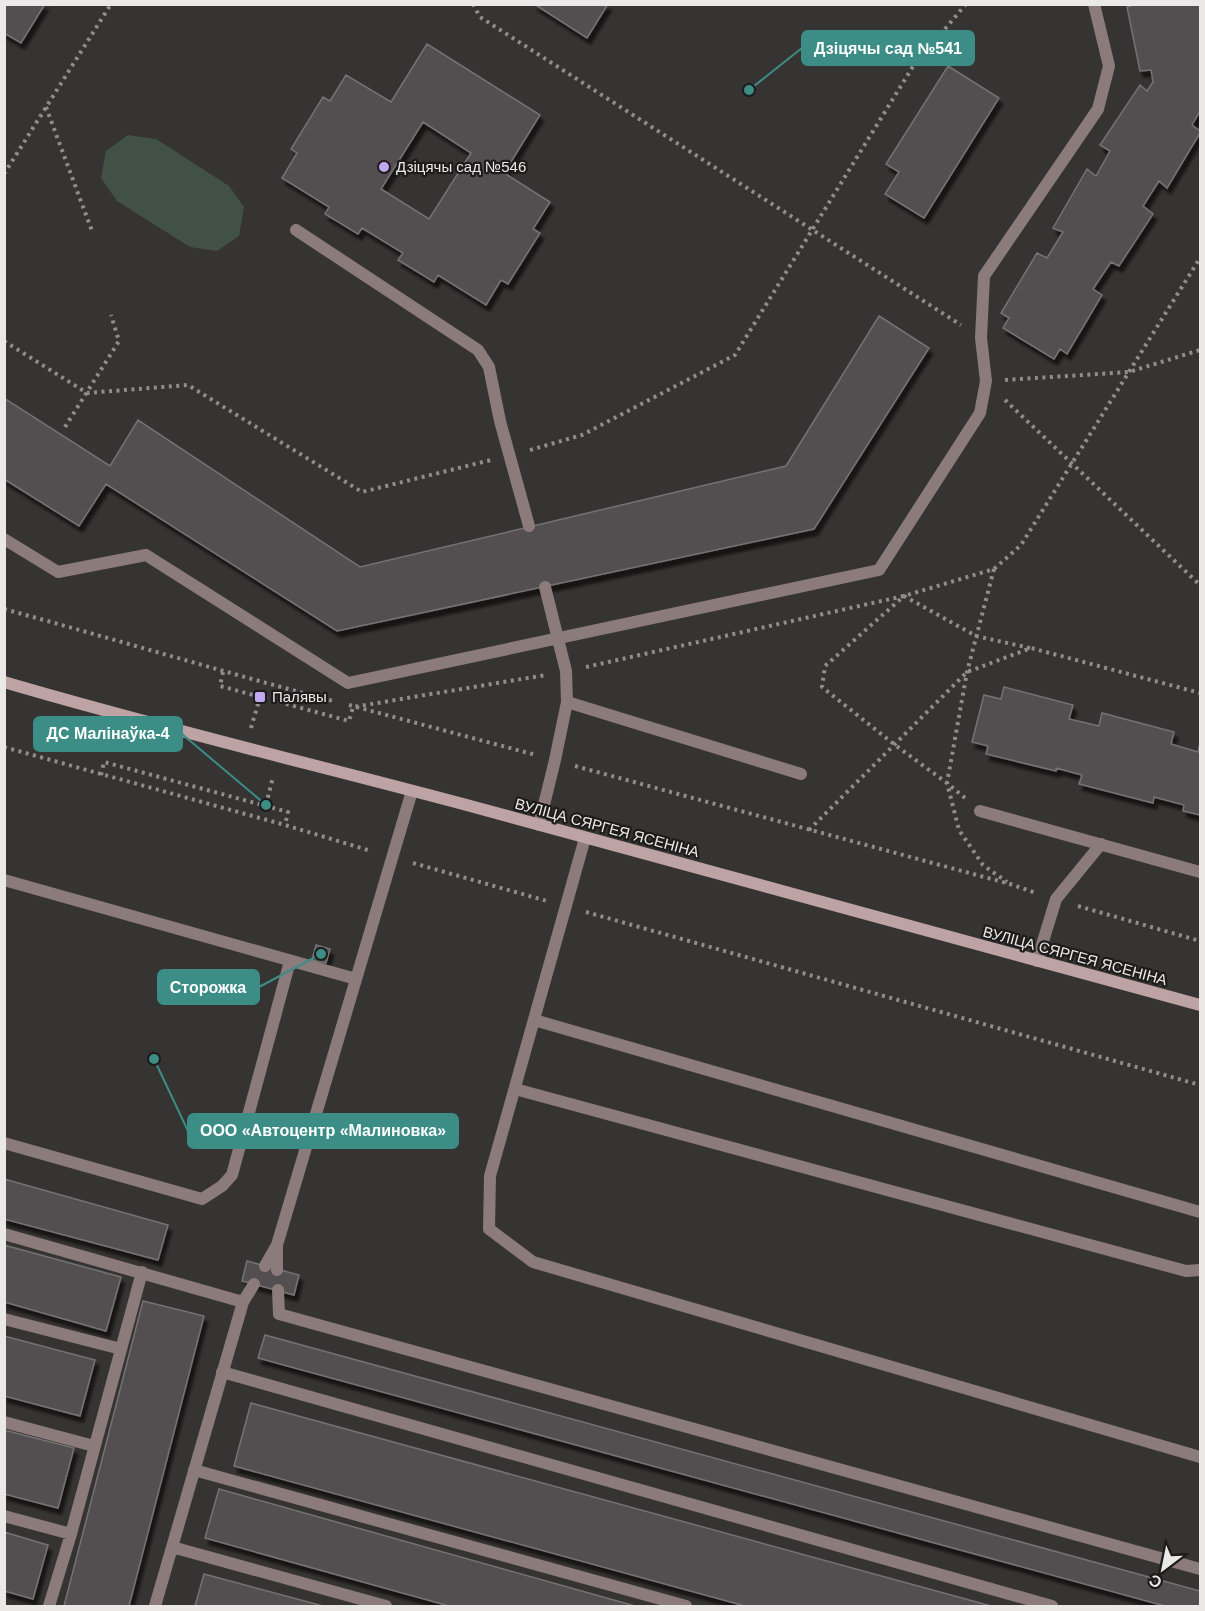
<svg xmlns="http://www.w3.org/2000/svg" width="1205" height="1611" viewBox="0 0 1205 1611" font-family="Arial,sans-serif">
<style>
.green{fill:#425145}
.building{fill:#524f51;stroke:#757274;stroke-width:1.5;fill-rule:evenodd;filter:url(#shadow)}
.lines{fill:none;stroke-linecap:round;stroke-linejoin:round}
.path{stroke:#908e8c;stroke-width:4;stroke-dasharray:3 4.5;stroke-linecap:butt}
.lane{stroke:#8c7b7b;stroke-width:12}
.secondary{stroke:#bda3a3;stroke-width:12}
.poi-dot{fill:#c2a8f3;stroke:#1d1b1b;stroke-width:2}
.labels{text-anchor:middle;stroke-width:4.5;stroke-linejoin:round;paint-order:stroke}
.poi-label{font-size:15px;fill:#ebe9e8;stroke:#1d1b1b;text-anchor:start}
.street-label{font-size:15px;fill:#ebe9e8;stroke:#1d1b1b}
.leader{fill:none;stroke:#3b8d86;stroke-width:2}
.callout-dot{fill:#3b8d86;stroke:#1d1b1b;stroke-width:2}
.callout{fill:#3b8d86;stroke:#3b8d86;stroke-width:2}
.callout-label{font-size:16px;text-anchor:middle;font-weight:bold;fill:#fff}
</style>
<defs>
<filter id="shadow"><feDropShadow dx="3.5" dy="6" stdDeviation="1.5" flood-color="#0009"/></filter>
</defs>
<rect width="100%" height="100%" fill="#363432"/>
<path class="green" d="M128 135 156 139 229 186 244 207 239 236 217 251 190 247 117 201 101 178 106 151Z"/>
<path class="building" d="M4 4H45L21 43 4 33Z
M534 4H608L587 38Z
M1137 4H1200V111L1192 125 1200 131V133L1167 188 1159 181 1143 206 1153 214 1119 266 1111 262 1093 289 1102 295 1067 354 1060 349 1054 359 1003 328 1009 318 1001 313 1037 253 1047 258 1063 232 1053 228 1087 169 1096 176 1110 151 1100 145 1140 85 1147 91 1153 82 1151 70 1140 71 1127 7Z
M427 44 540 115 504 173 550 202 533 229 540 233 508 284 501 280 486 305 438 275 434 282 398 260 403 253 362 228 358 234 325 214 329 207 282 178 297 153 291 149 323 97 330 101 346 75 391 102ZM423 122 471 153 429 219 381 189Z
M948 66 999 98 924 218 885 194 899 172 886 164Z
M879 316 929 348 814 529 337 631 106 484 79 526 4 479V398L110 466 138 420 360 567 786 466Z
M1004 687 1073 705 1069 719 1099 726 1102 713 1174 732 1171 744 1198 752 1200 743V815L1183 811 1184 805 1154 797 1153 803 1079 784 1082 775 1056 768V771L986 754 988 746 972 742 984 695 1001 699Z
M316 945 330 949 326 963 312 960Z
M4 1179 168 1225 158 1260 4 1219Z
M4 1245 121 1277 106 1331 4 1302Z
M247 1261 299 1275 294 1295 242 1281Z
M143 1301 204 1316 129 1606H64Z
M265 1335 1200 1591V1606H1165L258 1358Z
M4 1336 95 1360 80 1416 4 1396Z
M251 1403 991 1606H745L234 1466Z
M4 1430 74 1448 58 1508 4 1494Z
M219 1489 635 1606H449L205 1538Z
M4 1532 48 1545 33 1599 4 1591Z
M204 1574 323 1606H195Z"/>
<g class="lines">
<path class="path" d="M473 4 480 17 961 325
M46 107 92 231
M4 174 111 4
M4 341 87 393 188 385 362 492 491 460
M1005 380 1129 372 1200 350
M1005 400 1200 585
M65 427 119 341 111 315
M530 450 582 435 735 355 912 68 966 4
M994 569 967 672 947 783 959 830 983 865 1007 882
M4 609C114 639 223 672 333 701
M586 667 904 596 994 569 1021 545 1200 258
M223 672 220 686 349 721 353 707 546 675
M349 705 536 755
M251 728 260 697
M4 747 285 825 371 851
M575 766 1010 884 1036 893
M101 775 104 762 288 812 285 825
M965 798 947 783 895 745 822 687 825 666 904 596 976 636 1030 648
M266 805 273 777
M809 830 967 672 1031 648 1200 693
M413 863 547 901
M1078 906 1200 941
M586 912 1200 1085"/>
<path class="lane" d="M296 230 478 350 489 367 500 421 529 526
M4 539 58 572 146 555 348 683 879 570 980 413 986 381 981 338 984 276 1098 109 1109 66 1094 4
M567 702 801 774
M980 811 1200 872
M539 825 555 760 567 702 566 671 545 587
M585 838 490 1176 489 1229 533 1262 1200 1457
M4 880 356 979
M1037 961 1056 899 1101 844
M534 1020 1200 1212
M515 1089 1186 1271 1200 1270
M4 1143 202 1199 222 1186 232 1175 290 961
M4 1234 243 1302 254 1284
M277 1246V1270
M265 1266 277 1245 412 791
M278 1290 279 1314 1200 1569
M4 1319 121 1349
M222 1372 1052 1606
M4 1422 94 1446
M194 1470 686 1606
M4 1516 71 1534
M172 1547 386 1606
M49 1606 71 1534 142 1272
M155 1606 243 1302"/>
<path class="secondary" d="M4 682C160 728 317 765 474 807 716 872 958 940 1200 1005"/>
</g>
<g class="poi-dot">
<circle cx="384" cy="167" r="6"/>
<rect x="254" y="691" width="12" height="12" rx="3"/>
</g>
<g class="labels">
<g class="poi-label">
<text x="396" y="172">Дзіцячы сад №546</text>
<text x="272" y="702">Палявы</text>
</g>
<g class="street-label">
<text transform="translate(607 828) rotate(15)" y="5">ВУЛІЦА СЯРГЕЯ ЯСЕНІНА</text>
<text transform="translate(1075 956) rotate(15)" y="5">ВУЛІЦА СЯРГЕЯ ЯСЕНІНА</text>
</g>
</g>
<path class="leader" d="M749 90L802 48M266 805L182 734M321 954L259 987M154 1059L188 1131"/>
<g class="callout-dot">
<circle cx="749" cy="90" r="6"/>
<circle cx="266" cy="805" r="6"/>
<circle cx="321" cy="954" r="6"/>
<circle cx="154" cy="1059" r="6"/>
</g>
<g class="callout">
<rect x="802" y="31" width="172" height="34" rx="6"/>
<rect x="34" y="717" width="148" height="34" rx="6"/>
<rect x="158" y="970" width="101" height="34" rx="6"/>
<rect x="188" y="1114" width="270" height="34" rx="6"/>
</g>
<g class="callout-label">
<text x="888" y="54">Дзіцячы сад №541</text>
<text x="108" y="739">ДС Малінаўка-4</text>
<text x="208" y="993">Сторожка</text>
<text x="323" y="1136">ООО «Автоцентр «Малиновка»</text>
</g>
<rect width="1205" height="1611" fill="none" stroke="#ebe9e8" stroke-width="12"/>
<g transform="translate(1163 1569) rotate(212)" stroke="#1d1b1b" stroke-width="4.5" paint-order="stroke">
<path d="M0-4.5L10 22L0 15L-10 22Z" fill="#ebe9e8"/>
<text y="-9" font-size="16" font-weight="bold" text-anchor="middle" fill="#ebe9e8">С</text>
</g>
</svg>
